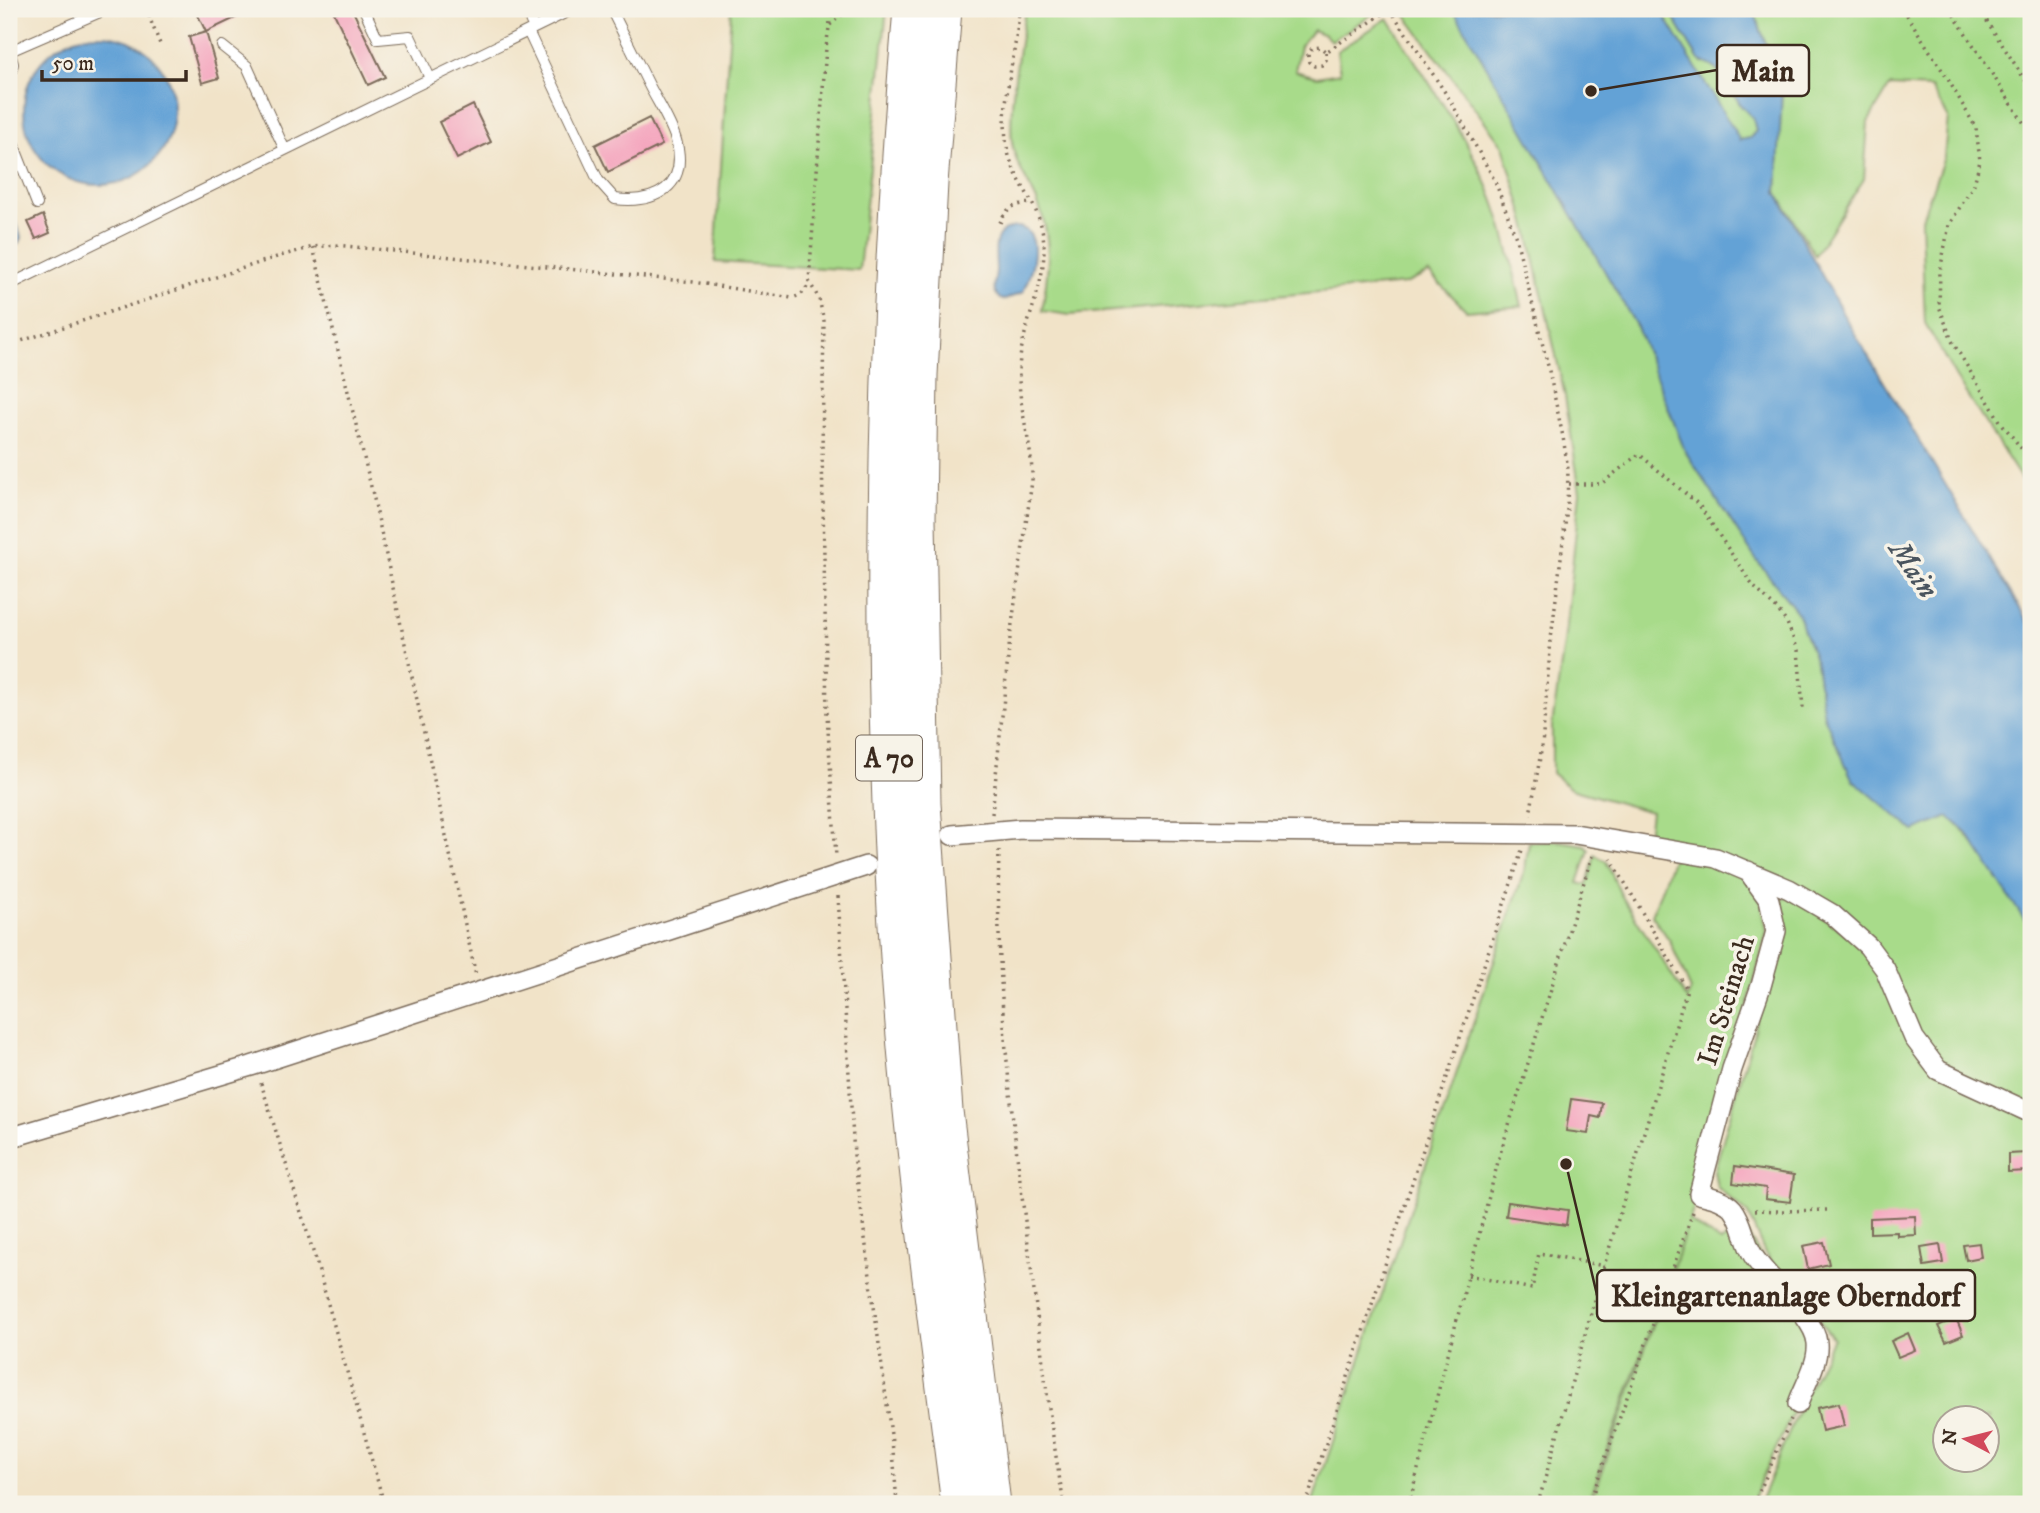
<svg xmlns="http://www.w3.org/2000/svg" width="2040" height="1513" viewBox="0 0 2040 1513" font-family="'IM FELL DW Pica',serif">
<style>
.green{fill:#a8db8a;stroke:#728254;stroke-width:2;fill-rule:evenodd}
.water{fill:#64a2d6;stroke:#50667a;stroke-width:2}
.building{fill:#f4a2bc}
.lines{fill:none;stroke-linecap:round;stroke-linejoin:round}
.service-casing{stroke:#7b6b5a;stroke-width:12}
.minor-casing{stroke:#7b6b5a;stroke-width:22}
.motorway-casing{stroke:#7b6b5a;stroke-width:39}
.path{stroke:#7b6b5a;stroke-width:3.5;stroke-dasharray:2 5;stroke-linecap:butt}
.service{stroke:#fff;stroke-width:10}
.minor{stroke:#fff;stroke-width:19}
.motorway{stroke:#fff;stroke-width:37}
.labels{text-anchor:middle;stroke-width:7;stroke-linejoin:round;paint-order:stroke}
.shield{fill:#f7f3e8;stroke:#73665b;stroke-width:2}
.shield-label{font-size:26px;font-weight:bold;fill:#3b2a1e}
.street-label{font-size:28px;fill:#3b2a1e;stroke:#f7f3e8}
.water-label{font-size:30px;font-style:italic;fill:#49545e;stroke:#f7f3e8}
.leader{fill:none;stroke:#3b2a1e;stroke-width:2.5}
.callout-dot{fill:#3b2a1e;stroke:#f7f3e8;stroke-width:2.5}
.callout{fill:#f7f3e8;stroke:#3b2a1e;stroke-width:2.5}
.callout-label{font-size:30px;text-anchor:middle;font-weight:bold;fill:#3b2a1e}
</style>
<rect width="100%" height="100%" fill="#f7f3e8"/>
<filter id="ink" filterUnits="userSpaceOnUse"><feTurbulence type="fractalNoise" baseFrequency=".0143" numOctaves="2"/><feDisplacementMap in="SourceGraphic" scale="14" xChannelSelector="R" yChannelSelector="G"/><feConvolveMatrix kernelMatrix="1 2 1 2 8 2 1 2 1" color-interpolation-filters="sRGB"/></filter>
<filter id="wash" filterUnits="userSpaceOnUse"><feTurbulence type="fractalNoise" baseFrequency=".00686" numOctaves="4" result="noise"/><feDisplacementMap in="SourceGraphic" scale="28" xChannelSelector="R" yChannelSelector="G"/><feGaussianBlur stdDeviation="1.57" result="paint"/><feColorMatrix in="noise" values="0 0 0 0 0 0 0 0 0 0 0 0 0 0 0 0 0 1.4 0 .05"/><feComposite in="paint" operator="in"/></filter>
<g filter="url(#wash)">
<rect width="100%" height="100%" fill="#f1e3c8"/>
<path class="green" d="M731 9H887L859 270 715 262Z
M1025 9H1380L1331 41 1325 35 1313 30 1300 46 1295 71 1317 77 1340 73 1337 51 1388 18C1423 76 1474 144 1496 207 1507 239 1514 273 1522 306L1467 311 1429 273 1405 284 1070 315 1042 311C1048 274 1053 242 1039 206 1030 183 1015 166 1012 142 1008 105 1020 47 1025 9Z
M1401 9H1453L1461 21 1637 327 1685 451 1755 558 1797 612 1816 662 1824 716 1949 816C1982 848 2009 891 2031 930V1111L1938 1070 1885 969 1833 914 1648 835 1651 812 1571 789 1552 773V726L1564 644 1580 492 1565 396 1527 226 1503 146Z
M1660 9H1668L1699 60 1712 66 1724 76 1741 106 1753 118 1756 130 1750 138 1739 140Z
M1753 9H2028L2031 13V494L1958 381 1925 323 1921 221 1944 157 1948 117 1931 88 1890 86 1868 122 1864 179 1815 255 1777 192 1782 88Z
M1559 841 1585 845 1589 850 1578 883 1587 885 1595 855 1606 861 1621 895 1687 999 1691 990 1670 941 1652 915 1672 859 1679 853 1746 874 1761 901 1767 931 1699 1194 1689 1221 1721 1242 1742 1226 1817 1343 1797 1404 1750 1504H1591L1686 1230 1588 1504H1312L1525 869 1529 842Z
M1789 894 1864 946 1924 1059 2031 1119V1504H1759L1801 1404 1833 1338 1765 1254 1748 1214 1717 1187 1714 1171 1753 1036 1778 902ZM1946 1418H1988V1460H1946Z"/>
<path class="water" d="M1453 9H1660L1740 140 1750 138 1756 131 1753 118 1741 106 1724 76 1712 66 1699 60 1668 9H1753L1782 88 1777 192 1843 314 2031 627V930L1967 833 1949 817 1914 831 1852 779 1824 716 1816 662 1797 612 1755 558 1685 451 1637 327Z
M24 110a75 75 0 1 1 150 0a75 75 0 1 1-150 0Z
M9 211 15 218 21 238 18 244 9 250Z
M1019 227C1045 234 1031 274 1023 292L1005 300 1000 299C991 289 995 283 996 271 996 251 989 228 1019 227Z"/>
<g id="blocks">
<path class="building" d="M195 9H254L206 32Z
M343 9H352L385 77 368 85 334 13Z
M206 32 219 78 202 83 189 37Z
M473 105 491 142 457 159 439 122Z
M649 118 662 145 608 172 595 145Z
M43 215 50 233 36 239 28 222Z
M1571 1099 1602 1103 1600 1118 1591 1116 1588 1134 1566 1131Z
M2027 1153 2028 1171 2008 1172V1154Z
M1735 1166 1794 1175 1790 1202 1765 1199 1766 1188 1733 1183Z
M1508 1202 1568 1210 1566 1225 1506 1216Z
M1915 1216 1916 1235 1897 1236V1232L1870 1233V1218Z
M1824 1242 1829 1264 1808 1269 1803 1246Z
M1979 1243 1981 1257 1966 1260 1963 1245Z
M1940 1245 1943 1263 1924 1266 1921 1248Z
M1956 1318 1963 1335 1946 1342 1938 1326Z
M1908 1333 1915 1350 1898 1357 1891 1341Z
M1839 1403 1844 1426 1822 1431 1817 1408Z"/>
</g>
</g>
<g filter="url(#ink)">
<use href="#blocks" fill-opacity="0" stroke="#7b6b5a" stroke-width="2"/>
<g class="lines">
<defs>
<path id="service" d="M364 9 378 39 410 36 430 78
M525 9 534 28
M528 31 598 180 615 199C656 204 689 186 676 140 670 120 656 100 647 81 635 57 623 33 611 9
M222 46 247 66 284 148
M9 50 13 64 9 81
M10 51 107 9
M9 133 37 204
M9 285 573 9"/>
<path id="minor" d="M952 835 1021 829 1575 834 1716 858 1789 889 1832 914 1868 946 1885 969 1914 1038 1938 1070 2031 1113
M1748 871 1769 900 1776 931 1761 986 1732 1069 1699 1194C1711 1197 1724 1199 1733 1209 1744 1223 1744 1242 1754 1257 1769 1280 1815 1317 1817 1343 1819 1363 1804 1386 1798 1404
M9 1138 251 1066 866 866"/>
<path id="motorway" d="M912 9C885 325 878 641 899 957 911 1140 937 1323 960 1504
M943 9 929 183 919 375 917 519 922 804 944 1111 992 1504"/>
</defs>
<use href="#service" class="service-casing"/>
<use href="#minor" class="minor-casing"/>
<use href="#motorway" class="motorway-casing"/>
<path class="path" d="M146 9 160 44
M1390 9 1450 100 1495 181 1516 238 1548 366 1563 437 1568 469 1567 509 1551 639 1542 746 1530 815
M1903 9 1949 81 1976 128 1980 161 1974 184 1949 225 1940 271 1939 306 1952 341 2000 421 2031 461
M1950 9 2031 134
M1979 9 2031 89
M830 25 849 9
M1326 52V60L1322 65 1314 66 1309 62 1308 54 1312 48 1320 47 1326 52 1390 9
M1000 223C1006 206 1017 204 1033 203
M313 247 374 499 476 976
M809 281 819 299 824 321 822 451 827 714 836 857
M9 345 280 256 313 247 336 245 693 282 792 298C803 295 806 291 809 281L826 47 832 9
M1569 484H1601L1639 454 1699 505 1753 586 1777 609 1787 623 1798 650 1803 708
M992 814 1010 638 1032 481C1033 445 1019 411 1019 376 1018 327 1050 285 1043 235 1039 204 1015 182 1008 152 998 105 1017 56 1019 9
M999 850C995 985 1012 1118 1029 1252 1040 1336 1049 1421 1064 1504
M838 896 854 1155 893 1450 897 1504
M261 1083 316 1261 384 1504
M1755 1210 1779 1211 1831 1210
M1468 1275 1532 1289 1539 1253 1604 1266
M1306 1504 1522 850
M1409 1504 1500 1154 1592 856
M1538 1504 1604 1266 1687 989 1611 859
M1589 1504 1694 1209
M1754 1504 1791 1419"/>
<use href="#service" class="service"/>
<use href="#minor" class="minor"/>
<use href="#motorway" class="motorway"/>
</g>
</g>
<g class="labels">
<rect class="shield" x="856" y="735.5" width="66" height="45" rx="5"/>
<g class="shield-label">
<text x="889" y="767">A 70</text>
</g>
<g class="street-label">
<text transform="translate(1725 1000) rotate(-73)" y="10">Im Steinach</text>
</g>
<g class="water-label">
<text transform="translate(1914 569) rotate(56)" y="10">Main</text>
</g>
</g>
<path class="leader" d="M1591 91L1717 70M1566 1164L1597 1295"/>
<g class="callout-dot">
<circle cx="1591" cy="91" r="7"/>
<circle cx="1566" cy="1164" r="7"/>
</g>
<g class="callout">
<rect x="1717" y="45" width="92" height="51" rx="7"/>
<rect x="1597" y="1270" width="378" height="51" rx="7"/>
</g>
<g class="callout-label">
<text x="1763" y="81">Main</text>
<text x="1786" y="1306">Kleingartenanlage Oberndorf</text>
</g>
<rect width="2040" height="1513" fill="none" stroke="#f7f3e8" stroke-width="35"/>
<g transform="translate(1966 1439) rotate(277)"><circle r="33" fill="#f7f3e8" stroke="#aca397" stroke-width="2"/>
<path d="M0-5L12 26L0 18L-12 26Z" fill="#d1495b"/>
<text y="-10" font-size="19" font-weight="bold" text-anchor="middle" fill="#3b2a1e">N</text>
</g>
<path d="M42 70v10h144v-10" fill="none" stroke="#3b2a1e" stroke-width="3.5"/>
<text x="52" y="70" font-size="21" fill="#3b2a1e" stroke="#f7f3e8" stroke-width="5" paint-order="stroke">50 m</text>
</svg>
